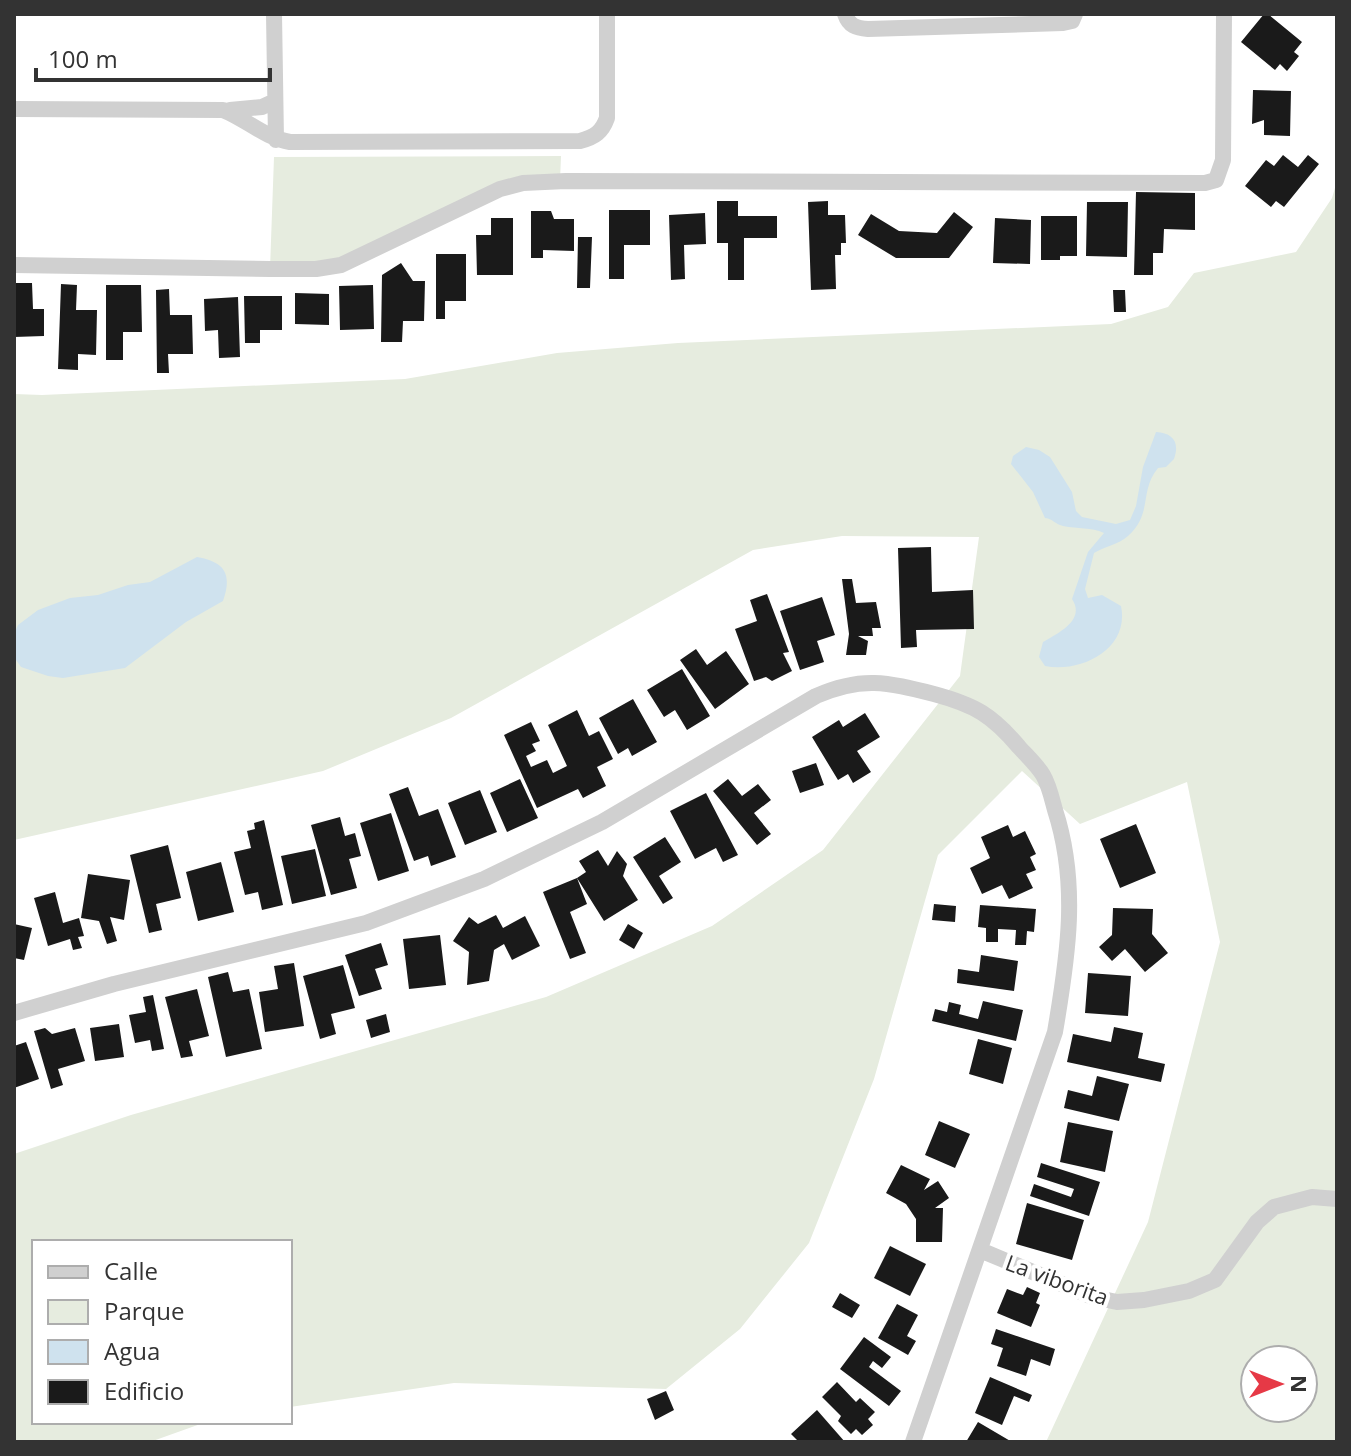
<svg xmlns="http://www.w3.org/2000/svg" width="1351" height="1456" viewBox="0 0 1351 1456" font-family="'Open Sans',sans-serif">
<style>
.green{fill:#e6ecdf;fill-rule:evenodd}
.water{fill:#cfe2ee}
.building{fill:#1a1a1a}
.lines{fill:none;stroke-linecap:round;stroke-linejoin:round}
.minor{stroke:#d0d0d0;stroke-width:16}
.labels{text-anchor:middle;stroke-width:8;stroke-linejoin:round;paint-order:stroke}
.street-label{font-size:22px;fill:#333;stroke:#fff}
</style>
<rect width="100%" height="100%" fill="#fff"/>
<path class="green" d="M561 156 560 181 523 183 341 265 270 269 274 157Z
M1337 181V1442H1046L1148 1222 1220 942 1187 782 1080 824 1022 771 938 855 874 1079 809 1243 740 1329 666 1389 454 1383 290 1407V1242H34V1422H206L150 1442H14V1154L131 1115 546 997 712 926 823 850 960 676 979 537 842 536 753 550 451 718 323 771 14 840V394L42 395 405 379 557 353 678 343 1111 324 1168 307 1194 273 1296 252 1332 198ZM1255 1360H1303V1408H1255Z"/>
<path class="water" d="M1156 432C1173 433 1180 442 1174 459L1166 467 1158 468C1139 491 1153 514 1128 536 1118 545 1105 546 1094 553L1085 589 1088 598 1102 595 1121 606C1130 649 1081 673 1045 666L1039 657 1043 642C1058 633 1086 620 1072 599L1088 552 1104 533C1091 527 1078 529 1063 526 1054 524 1054 519 1045 518L1033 492 1011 464 1013 456 1026 447 1039 450 1050 457 1072 492 1076 511 1082 517 1116 524 1130 520 1136 506 1143 467Z
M197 557C226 562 232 575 223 601L186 622 125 668 63 678 48 676 21 667 14 657V634L18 625 38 610 70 598 98 595 128 585 150 582Z"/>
<path class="building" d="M1264 14H1268L1302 42 1294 52 1299 56 1287 71 1280 64 1275 70 1241 42Z
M1253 90 1291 91 1290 136 1264 135V120L1252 124Z
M1283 155 1298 167 1308 155 1319 164 1284 207 1276 201 1271 207 1245 186 1266 160 1274 166Z
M1136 192 1195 193V230L1164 229 1163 253H1153V275H1134Z
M717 201H738V216H777V238H744V280H728V243H717Z
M828 201V215H845L846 243H841V255H835L836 289 811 290 808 202Z
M1087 202H1128L1127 257 1086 256Z
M609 210H650V245H624V279H609Z
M531 211H551L554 219H574V251L543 250V258H531Z
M954 212 973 227 949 258H896L858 235 871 214 899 231 937 233Z
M705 213 706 244 684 245 685 279 671 280 669 215Z
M1041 216H1077V256H1060V260H1041Z
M491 218H513V275H477L476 235H491Z
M995 218 1031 220 1030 264 993 263Z
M578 237H592L590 288H577Z
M436 254H466V301H445V319H436Z
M401 263 413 281H425L424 321H403L402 342H381L382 275Z
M14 283H32L33 309H44V336L14 337Z
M61 284 77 285 76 310H97L96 355 78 354V370L58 369Z
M106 285H141L142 332H123V360H106Z
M373 285 374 329 340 330 339 286Z
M169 289 170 315H192L193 354H168L169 373H157L156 290Z
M1113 290H1125L1126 312H1114Z
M295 293 329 294V325L295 324Z
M244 296H282V330H260V343H245Z
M238 297 240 357 219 358 218 330 205 331 204 299Z
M931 547 932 592 973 590 974 629 916 630 917 647 901 648 898 548Z
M842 579H852L856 603 876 602 881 628H872L873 636H858L868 641 866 655H846L849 634Z
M767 594 789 652 783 653 792 671 772 681 766 677 754 681 735 629 757 621 750 600Z
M822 597 835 635 817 641 824 662 800 670 780 611Z
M696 649 707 665 726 651 749 684 715 709 680 660Z
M682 669 710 716 687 730 675 710 664 717 647 690Z
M633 699 657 742 632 756 628 748 618 754 599 718Z
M577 710 589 736 599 731 613 759 597 767 606 786 583 798 578 789 537 808 504 735 531 722 540 741 532 744 536 751 526 756 531 767 547 760 553 773 567 766 548 725Z
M865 713 880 737 857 751 871 772 853 783 848 774 838 780 812 737 839 720 843 727Z
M816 763 824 785 800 793 792 771Z
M520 779 538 818 507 832 490 793Z
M728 779 742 796 758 784 771 800 754 813 771 834 757 845 713 791Z
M408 787 419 816 438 809 456 857 431 866 428 856 414 861 389 794Z
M480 790 497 832 465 845 448 803Z
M706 793 738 855 723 862 716 848 695 859 670 811Z
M391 813 409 871 378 881 360 823Z
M340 817 345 836 355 833 361 856 349 859 357 888 331 895 311 825Z
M264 820 283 905 262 910 258 892 245 895 234 852 251 848 247 831 255 829 254 823Z
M1136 824 1156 873 1120 888 1100 839Z
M1008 825 1013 837 1025 831 1036 854 1030 857 1036 870 1026 874 1033 888 1009 899 1002 885 982 894 970 868 990 858 981 837Z
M665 837 681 862 659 876 673 898 663 904 633 857Z
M168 845 181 898 156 904 162 930 149 933 130 855Z
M315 849 326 896 292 904 281 856Z
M598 850 608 866 617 851 627 864 623 876 638 900 604 921 577 878 586 872 579 861Z
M221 862 234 912 198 921 186 872Z
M88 874 130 880 124 920 110 917 117 941 107 944 99 921 81 918Z
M577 878 587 904 570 912 586 953 570 959 543 892Z
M55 892 63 923 79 918 84 936 78 937 82 948 73 950 70 939 48 946 34 898Z
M934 904 956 906 955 922 932 920Z
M980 905 1036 909 1034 932 1027 931 1026 945H1015L1016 930 998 929V942H986V928L978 927Z
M1113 908 1153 909 1152 934 1168 953 1145 972 1125 949 1112 961 1099 947 1112 935Z
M496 915 503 928 525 916 540 946 512 960 504 944 494 950 489 981 467 985 469 952 453 941 469 917 478 924Z
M14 924 32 928 24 960 14 958Z
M628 924 643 933 634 949 619 940Z
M440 935 446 985 409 989 403 939Z
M381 943 388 965 375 969 382 989 359 996 345 955Z
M981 955 1018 961 1014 991 957 983 958 969 979 972Z
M294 963 304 1026 265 1032 259 992 278 989 274 966Z
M343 965 355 1008 331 1014 336 1034 320 1039 303 976Z
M228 972 233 992 249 989 262 1049 226 1057 208 977Z
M1088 973 1131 976 1128 1016 1085 1013Z
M197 989 209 1036 189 1041 193 1056 181 1058 165 997Z
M153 995 164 1049 152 1051 150 1040 135 1043 129 1015 146 1012 143 997Z
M983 1001 1023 1010 1016 1041 932 1021 935 1009 947 1012 949 1002 961 1005 959 1014 978 1019Z
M386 1014 390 1032 371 1038 366 1020Z
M119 1024 124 1057 95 1061 90 1028Z
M1114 1027 1143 1033 1138 1058 1165 1064 1161 1082 1067 1062 1073 1034 1111 1042Z
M45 1028 52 1034 75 1028 85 1061 58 1069 63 1085 51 1089 34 1031Z
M978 1039 1012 1048 1003 1084 969 1074Z
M26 1042 39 1079 14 1088V1046Z
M1097 1076 1129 1084 1119 1121 1064 1108 1068 1090 1092 1096Z
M939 1121 970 1134 955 1168 925 1155Z
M1068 1122 1113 1131 1105 1172 1060 1162Z
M1041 1163 1100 1182 1089 1216 1030 1196 1034 1184 1071 1197 1074 1189 1037 1177Z
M901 1165 930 1179 924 1190 938 1181 949 1198 935 1208H943L942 1242H916V1219L906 1204 886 1193Z
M1027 1203 1084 1220 1072 1260 1016 1244Z
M890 1246 926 1264 910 1296 874 1278Z
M1027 1287 1040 1293 1036 1303 1040 1305 1031 1327 997 1313 1007 1289 1023 1295Z
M840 1293 860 1305 852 1318 832 1307Z
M897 1304 918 1315 907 1336 916 1341 908 1355 878 1338Z
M996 1329 1055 1349 1050 1366 1031 1359 1026 1376 997 1366 1003 1348 991 1344Z
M864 1337 891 1357 882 1368 873 1361 869 1367 901 1391 889 1406 840 1369Z
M990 1377 1032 1395 1029 1402 1014 1396 1002 1425 975 1413Z
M837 1382 856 1402 860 1398 875 1412 868 1419 873 1425 862 1435 856 1429 851 1434 838 1421 841 1416 822 1397Z
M666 1391 674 1410 655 1420 647 1399Z
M817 1410 845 1442H799L791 1434Z
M978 1422 1012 1442H966Z"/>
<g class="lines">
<path class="minor" d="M274 14 276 140
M845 14C849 26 856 28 868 29L1063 23 1072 21 1075 14
M14 109 223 110C246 119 265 138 290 142L580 141C595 137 602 132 607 118V14
M230 110 262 107 275 101
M14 265 270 269H316L341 265 500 189 523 183 566 181 1205 183 1216 180 1223 160 1224 14
M14 1013 114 984 366 923 484 879 602 822 816 696C862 676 886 682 934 694 975 705 992 715 1019 747 1027 756 1037 765 1043 775 1049 785 1052 799 1055 810 1079 884 1068 956 1055 1032L913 1442
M980 1250 1093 1297 1117 1302 1144 1300 1189 1291 1215 1280 1257 1222 1274 1207 1312 1197 1337 1199"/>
</g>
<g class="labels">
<g class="street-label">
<text transform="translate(1057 1280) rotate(20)" y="8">La viborita</text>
</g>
</g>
<rect width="1351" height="1456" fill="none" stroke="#333333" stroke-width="32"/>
<rect x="32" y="1240" width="260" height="184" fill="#ffffff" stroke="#adadad" stroke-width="2"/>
<rect x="48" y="1266" width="40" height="12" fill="#d0d0d0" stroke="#adadad" stroke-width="2"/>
<text x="104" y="1280" font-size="24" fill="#333333">Calle</text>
<rect x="48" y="1300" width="40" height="24" fill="#e6ecdf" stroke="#adadad" stroke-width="2"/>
<text x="104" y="1320" font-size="24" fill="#333333">Parque</text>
<rect x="48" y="1340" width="40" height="24" fill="#cfe2ee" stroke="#adadad" stroke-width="2"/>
<text x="104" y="1360" font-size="24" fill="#333333">Agua</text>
<rect x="48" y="1380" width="40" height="24" fill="#1a1a1a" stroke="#adadad" stroke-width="2"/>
<text x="104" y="1400" font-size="24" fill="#333333">Edificio</text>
<g transform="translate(1279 1384) rotate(90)"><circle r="38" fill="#ffffff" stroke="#adadad" stroke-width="2"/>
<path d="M0-6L14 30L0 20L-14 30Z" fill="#e63946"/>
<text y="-12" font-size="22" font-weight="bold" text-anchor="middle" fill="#333333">N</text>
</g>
<path d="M36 68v12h234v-12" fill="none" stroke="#333333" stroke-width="4"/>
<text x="48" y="68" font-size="24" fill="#333333" stroke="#ffffff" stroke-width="6" paint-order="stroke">100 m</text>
</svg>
